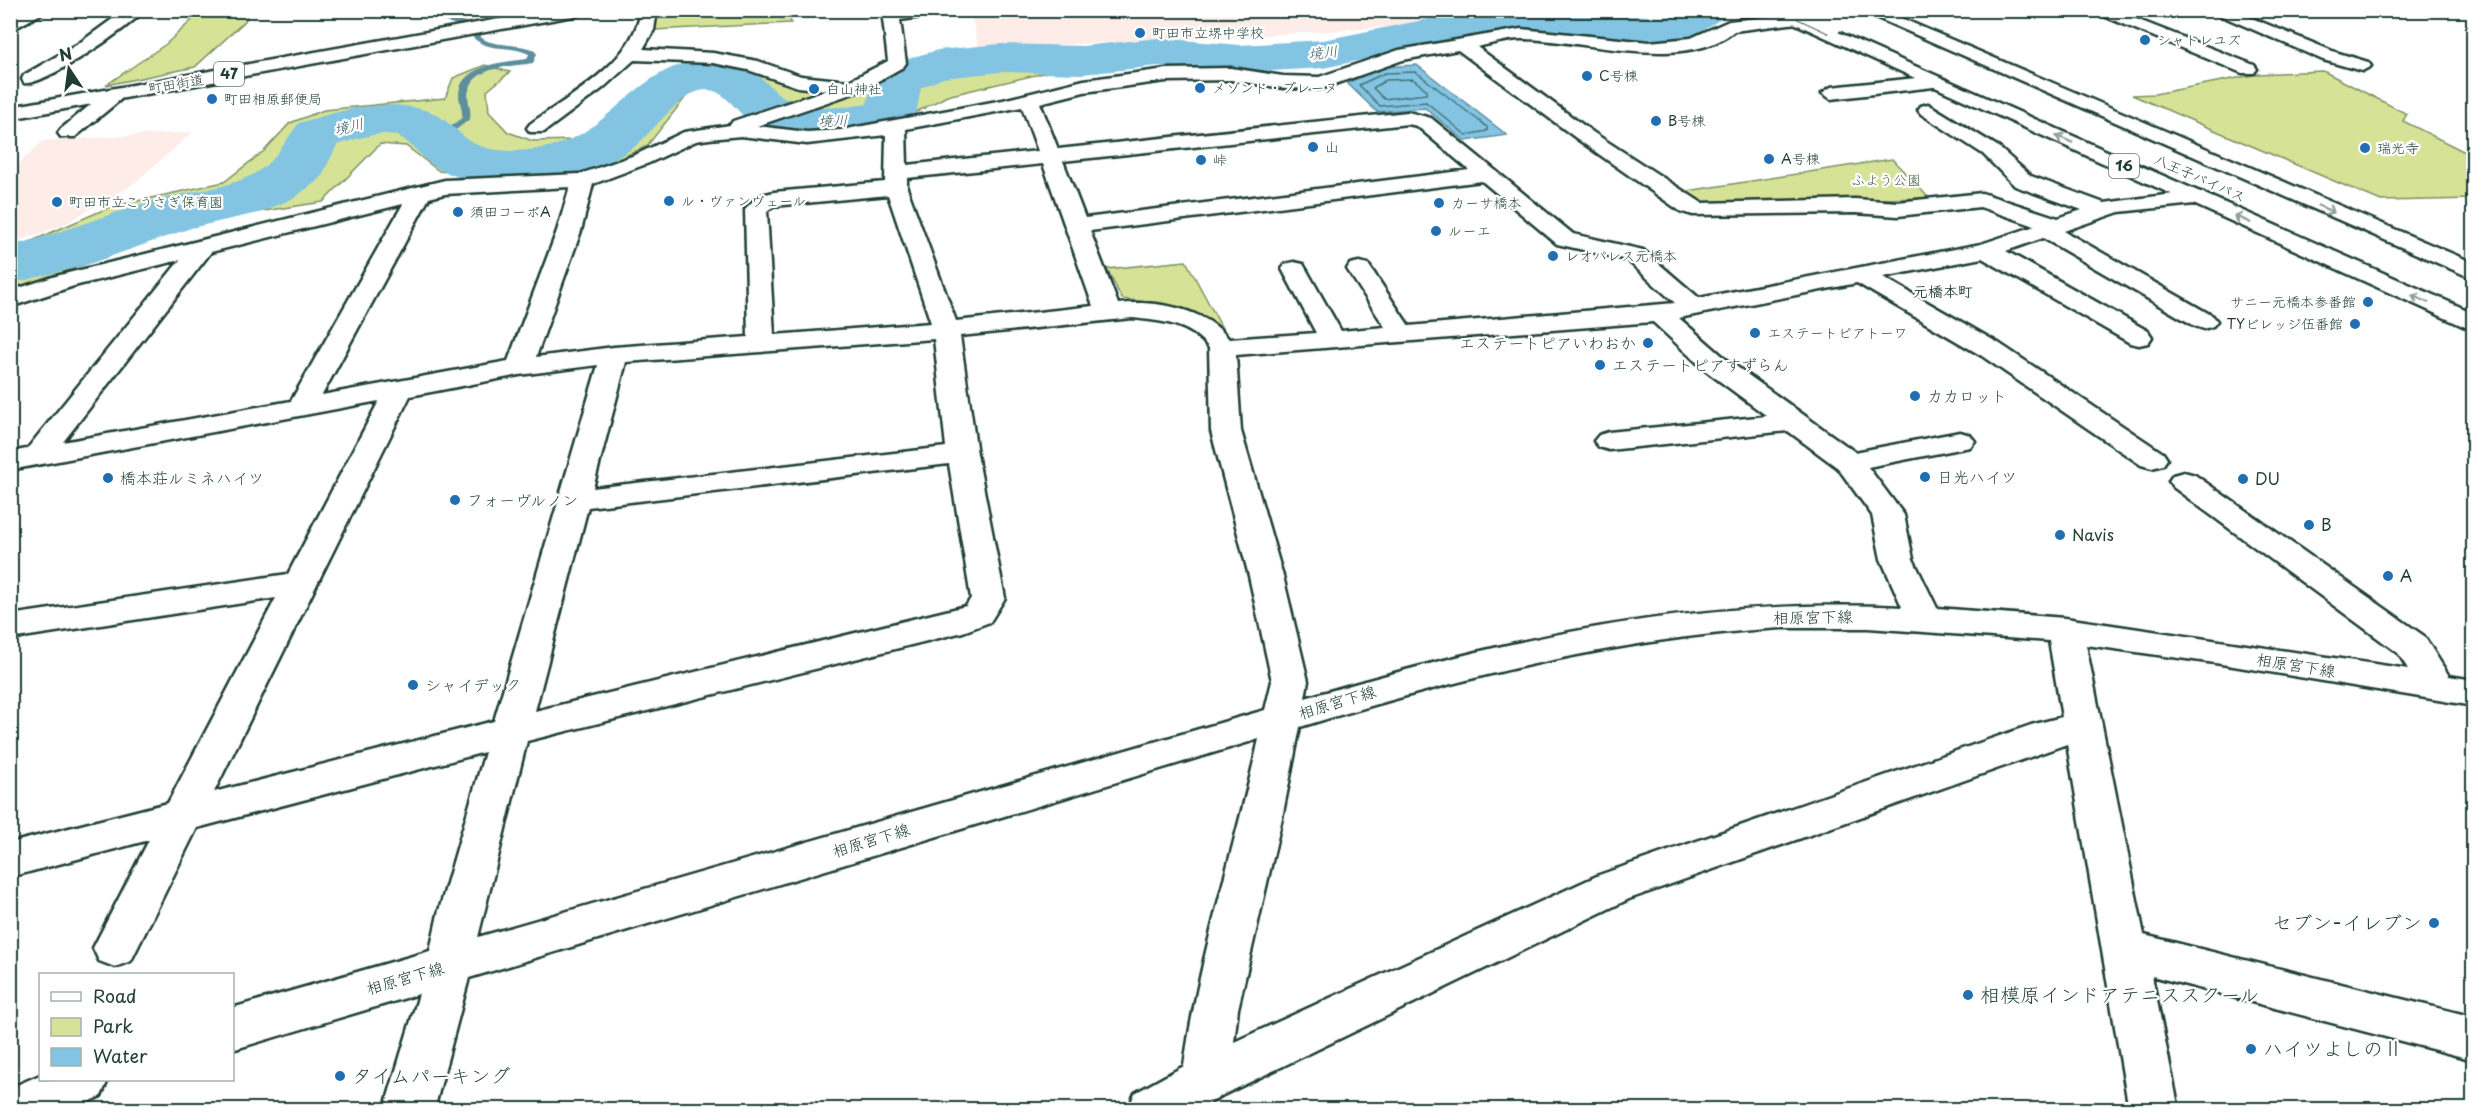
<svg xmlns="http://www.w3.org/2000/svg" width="2484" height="1120" viewBox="0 0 2484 1120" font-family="'Playpen Sans','Klee One',sans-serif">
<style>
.built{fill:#fdece7}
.green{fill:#d6e396;stroke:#7a9065;stroke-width:1.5}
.water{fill:#83c4e3;stroke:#5b8e9d;stroke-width:1.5}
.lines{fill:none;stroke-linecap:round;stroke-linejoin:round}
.shore{stroke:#47737a;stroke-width:1.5}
.stream{fill:#5b8e9d;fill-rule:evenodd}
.river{fill:#83c4e3;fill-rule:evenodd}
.minor-casing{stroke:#1f3d34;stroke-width:5}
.major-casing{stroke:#1f3d34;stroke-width:5}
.highway-casing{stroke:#1f3d34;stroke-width:5}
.minor{fill:#fff;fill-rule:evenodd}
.major{fill:#fff;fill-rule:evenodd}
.highway{fill:#fff;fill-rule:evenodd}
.highway-bridge-casing{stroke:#1f3d34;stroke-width:20;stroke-linecap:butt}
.highway-bridge{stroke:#fff;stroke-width:18}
.oneway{stroke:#8f9e9a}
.poi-dot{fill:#1f6fb2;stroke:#fff;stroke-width:2}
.labels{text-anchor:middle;stroke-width:4.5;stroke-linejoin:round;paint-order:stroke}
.far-poi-label{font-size:14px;fill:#1f3d34;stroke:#fff;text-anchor:start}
.far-street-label{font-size:14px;fill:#1f3d34;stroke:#fff}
.far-park-label{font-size:14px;fill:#445e48;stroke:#fff}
.far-water-label{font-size:15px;font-style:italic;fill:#385f60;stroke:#fff}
.shield{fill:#fff;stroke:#627771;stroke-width:1.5}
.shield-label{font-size:15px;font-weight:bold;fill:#1f3d34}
.far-neighbourhood-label{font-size:15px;font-weight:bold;fill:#1f3d34;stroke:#fff}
.poi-label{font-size:16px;fill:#1f3d34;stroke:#fff;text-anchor:start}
.street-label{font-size:16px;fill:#1f3d34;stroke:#fff}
.near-poi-label{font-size:20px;fill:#1f3d34;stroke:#fff;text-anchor:start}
</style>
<rect width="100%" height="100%" fill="#fff"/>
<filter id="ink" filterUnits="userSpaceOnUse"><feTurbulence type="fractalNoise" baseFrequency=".0167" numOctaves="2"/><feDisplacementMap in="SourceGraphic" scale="12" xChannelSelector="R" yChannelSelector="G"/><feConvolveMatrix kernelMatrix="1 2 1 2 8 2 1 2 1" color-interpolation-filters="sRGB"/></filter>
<g filter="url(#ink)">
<path class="built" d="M1012 11V10L1628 11 1238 37 979 48 970 12 998 13Z
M193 132 132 185 61 226 11 243V171L43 141Z"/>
<path class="green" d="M202 11H249L245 21 195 67 106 85 166 44Z
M658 11H789L791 23 654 30Z
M708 52 733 56 853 91 922 72 990 63H1061V69L947 96 909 116 827 130 779 128 721 89H692L647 146 604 166 496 177 439 171 406 146 380 144 323 202 211 219 11 291V250L110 207 224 182 264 151 290 123 324 110 445 98 453 78 485 65 510 72 487 91 489 112 508 132 533 141 578 140Z
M2323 71 2407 114 2403 121 2473 156V199L2381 201 2132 95 2155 94 2258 74Z
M1892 159 1929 198 1707 203 1693 200 1681 192Z
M1186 261 1222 328 1181 307 1122 299 1107 269Z"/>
<path class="water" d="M1417 65 1507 135 1465 141 1425 108 1377 112 1347 83 1383 67Z"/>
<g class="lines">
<path class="shore" d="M1416 72 1487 127V131L1466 135 1426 102 1380 106 1359 85 1385 73Z
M1413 79 1427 90 1426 94 1384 99 1373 88 1386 80Z"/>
<path class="stream" d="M404 10H418L470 23C473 29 477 35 482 38 495 48 532 42 537 54L533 63C513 67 476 65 469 90 466 99 472 109 470 119L440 142H434V138L462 118C463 109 459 102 459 94 461 64 506 62 527 59L529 54C504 42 484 57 464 27Z"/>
<path class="river" d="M1474 10H1582L1658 17 1668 16 1672 10H1729C1721 23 1708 23 1700 35L1658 45 1519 31 1473 37 1323 68 1240 73 1158 66 1083 74 1000 72 943 78 921 88 916 114 908 125C865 137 828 141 784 131 774 128 762 127 753 122 736 114 726 89 706 90 681 90 653 133 633 148 607 166 576 176 544 180 509 185 460 186 430 163 419 155 408 139 395 135 376 131 354 140 337 145L321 178 294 198 262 212 191 228 86 265 10 284V246C60 234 107 214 156 200 188 191 224 190 254 174 276 161 284 142 299 123 342 110 383 97 428 111 444 116 455 130 468 140 490 155 527 152 552 146 613 131 641 60 708 61 724 61 746 65 759 76 769 84 778 96 791 101 814 110 843 108 867 104L873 81 881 71 895 62 938 50 1000 44 1083 46 1158 38 1240 45 1323 40Z"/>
<defs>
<path id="minor" d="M27 10H48L10 31V19Z
M125 10H144C131 27 42 87 24 83L22 79 24 75 78 44Z
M641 10H657L654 30 643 49 713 53 758 61 801 76 849 81 888 61 883 19 885 16 873 10H945L937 15 900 20 906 63 903 67 860 91 757 126 807 132 841 130 1003 100 1084 80 1166 69 1231 68 1283 76 1319 77 1399 50 1521 29 1649 42 1691 38 1729 21 1786 15 1791 10H1809L1797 23 1734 31C1686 73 1580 39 1522 39 1507 39 1491 44 1477 47L1594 133 1702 203 1855 199 1898 202 1982 193 2058 218 2082 210 2015 186 1983 154 1921 114 1918 110 1921 106 1928 104 1997 146 2031 176 2104 203 2196 191 2204 193 2207 198 2204 203 2119 212 2064 231 2213 316 2217 321 2213 326 2204 329 2195 326 2043 238 2006 251 2148 331 2152 337 2148 343 2139 345 2130 343 1982 258 1883 277 2000 344 2163 453 2167 459 2163 465 2152 468 2141 465 1982 356 1857 283 1679 318 1726 359 1855 452 1960 432 1970 435 1975 441 1970 447 1868 467 1904 515 1913 559 1937 608 2065 618 2408 669 2398 653 2173 487 2169 481 2173 475 2184 472 2195 475 2424 636 2449 676 2474 680V706L2215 663 2086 645 2144 935 2474 1017V1060L2152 976 2179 1110H2129L2067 744 1629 899 1223 1095 1199 1110H1128L1135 1093 1184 1066C1199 956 1235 848 1259 739L469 978 434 1110H384L419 994 232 1050V1008L430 951 438 914 485 752 197 828 131 961 115 967 99 961 93 948 149 840 10 877V843L168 803 276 598 10 639V615L288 574 379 401 10 470V452L27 449 180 260 74 286 10 307V291L56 276 445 180 580 174 635 155 684 132 730 125 733 121 826 90 798 87 748 70 713 63 634 60 603 88 544 132H530L527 128 530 124C571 95 633 63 641 10ZM1458 50 1580 141 1680 211 1693 215 1855 213 1898 216 1980 207 2035 226 1981 244 1699 298 1643 250 1573 234 1431 118 1408 112 1058 149 1040 103 1084 92 1166 81 1231 80 1283 88 1321 89 1403 60ZM1022 107 1038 151 907 165 906 129ZM1408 124 1417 126 1469 170 1085 218 1063 161ZM886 135 885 182 774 192 758 196 745 209 748 337 614 347 536 357 581 231 593 184 649 163 696 141 709 139 741 136 807 144ZM1043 164 1093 306 956 321 907 188V178ZM1482 181 1557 244 1627 260 1675 303 1409 326 1368 264 1359 262 1350 264 1347 269 1385 327 1341 331 1306 269 1303 264 1294 262 1285 264 1282 269 1316 333 1229 339C1205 308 1155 300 1118 304L1090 231ZM570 187 557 231 508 361 322 395 429 198 445 194ZM888 195 931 323 774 335 767 211 774 206ZM403 204 291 401 63 442 211 252ZM1132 318C1161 321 1190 323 1209 348L1211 431 1249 576 1272 681 1265 710 478 937 527 741 963 632 990 622 1005 598 977 454 960 336ZM1653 322 1706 371 1767 416 1609 432 1599 435 1594 441 1599 447 1609 450 1788 431 1838 468 1872 515 1881 559 1902 607C1688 597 1509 639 1305 698L1308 681 1283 576 1241 431 1236 355ZM934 339 946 447 593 488 626 362ZM598 365 494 721 214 792 410 396 519 375ZM949 464 971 598 966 606 535 711 588 507ZM1781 628H1868L2049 641 2062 717 2031 725 1599 875 1234 1042 1238 1009 1282 818 1300 727C1458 679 1615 638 1781 628Z
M2089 10H2113L2254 65 2257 69 2254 73H2242Z
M2208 10H2232L2335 52 2368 62 2371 66 2362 71 2323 60Z
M1935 76 1942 78 1944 82 1942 86 1831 99 1822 93 1831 87Z
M113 90 123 96 120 100 75 137H61L58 133 61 129 106 92Z
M40 1075V1080H108L101 1096 71 1110H10V1088Z"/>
<path id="major" d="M549 10H587L579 15 10 119V107Z"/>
<path id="highway" d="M1765 10H1788L2474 313V331Z
M1859 10H1882L2474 263V279Z"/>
</defs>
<use href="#minor" class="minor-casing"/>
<use href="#major" class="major-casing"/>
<use href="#highway" class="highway-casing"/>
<use href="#minor" class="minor"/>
<use href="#major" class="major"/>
<use href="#highway" class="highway"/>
<defs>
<path id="highway-bridge" d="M1801 10 1833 25"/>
</defs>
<use href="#highway-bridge" class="highway-bridge-casing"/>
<use href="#highway-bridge" class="highway-bridge"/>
</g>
<defs><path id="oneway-shaft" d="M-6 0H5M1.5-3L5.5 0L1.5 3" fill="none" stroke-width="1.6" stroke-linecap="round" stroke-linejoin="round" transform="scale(1.5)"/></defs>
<g class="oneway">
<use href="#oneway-shaft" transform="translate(2064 139) rotate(-156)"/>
<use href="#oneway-shaft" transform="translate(2326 209) rotate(23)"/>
<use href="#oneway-shaft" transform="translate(2242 219) rotate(-156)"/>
<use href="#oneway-shaft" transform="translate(2420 299) rotate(-156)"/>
</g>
</g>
<g class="poi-dot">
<circle cx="1140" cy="33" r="6"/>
<circle cx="2145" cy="40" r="6"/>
<circle cx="1587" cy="76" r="6"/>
<circle cx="1200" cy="88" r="6"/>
<circle cx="814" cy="89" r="6"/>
<circle cx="212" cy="99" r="6"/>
<circle cx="1656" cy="121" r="6"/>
<circle cx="1313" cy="147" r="6"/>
<circle cx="2365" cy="148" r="6"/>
<circle cx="1769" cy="159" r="6"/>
<circle cx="1201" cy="160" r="6"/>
<circle cx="669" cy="201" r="6"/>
<circle cx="57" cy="202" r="6"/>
<circle cx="1439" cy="203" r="6"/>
<circle cx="458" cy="212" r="6"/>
<circle cx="1436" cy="231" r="6"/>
<circle cx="1553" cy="256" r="6"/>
<circle cx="2368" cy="302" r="6"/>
<circle cx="2355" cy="324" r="6"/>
<circle cx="1755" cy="333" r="6"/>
<circle cx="1648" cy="343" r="6"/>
<circle cx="1600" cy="365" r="6"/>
<circle cx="1915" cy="396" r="6"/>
<circle cx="1925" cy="477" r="6"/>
<circle cx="108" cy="478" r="6"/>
<circle cx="2243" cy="479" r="6"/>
<circle cx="455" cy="500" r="6"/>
<circle cx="2309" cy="525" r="6"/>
<circle cx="2060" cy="535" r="6"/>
<circle cx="2388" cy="576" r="6"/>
<circle cx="413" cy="685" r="6"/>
<circle cx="2434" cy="923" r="6"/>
<circle cx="1968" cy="995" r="6"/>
<circle cx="2251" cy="1049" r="6"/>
<circle cx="340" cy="1076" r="6"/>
</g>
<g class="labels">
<g class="far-poi-label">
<text x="1152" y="38">町田市立堺中学校</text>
<text x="2157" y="45">シャトレユズ</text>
<text x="1599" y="81">C号棟</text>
<text x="1212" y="93">メゾンド・プレーヌ</text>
<text x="826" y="94">白山神社</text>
<text x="224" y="104">町田相原郵便局</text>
<text x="1668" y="126">B号棟</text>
<text x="1325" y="152">山</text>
<text x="2377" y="153">瑞光寺</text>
<text x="1781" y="164">A号棟</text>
<text x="1213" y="165">峠</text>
<text x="681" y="206">ル・ヴァンヴェール</text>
<text x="69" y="207">町田市立こうさぎ保育園</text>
<text x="1451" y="208">カーサ橋本</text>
<text x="470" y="217">須田コーポA</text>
<text x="1448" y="236">ルーエ</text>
<text x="1565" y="261">レオパレス元橋本</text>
<text x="2356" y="307" text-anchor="end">サニー元橋本参番館</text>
<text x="2343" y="329" text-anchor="end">TYビレッジ伍番館</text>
<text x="1767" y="338">エステートピアトーワ</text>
</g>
<g class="far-street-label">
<text transform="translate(176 84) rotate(-10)" y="5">町田街道</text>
<text transform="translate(2200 178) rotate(24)" y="5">八王子バイパス</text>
</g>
<g class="far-park-label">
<text x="1886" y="185">ふよう公園</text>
</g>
<g class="far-water-label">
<text transform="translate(1323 53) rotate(-7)" y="5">境川</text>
<text transform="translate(833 121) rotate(-1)" y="5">境川</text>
<text transform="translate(349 127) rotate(-13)" y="5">境川</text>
</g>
<g class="shield">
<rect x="214" y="62" width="30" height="24" rx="4.5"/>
<rect x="2109" y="154" width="30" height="24" rx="4.5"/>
</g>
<g class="shield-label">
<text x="229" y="79">47</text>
<text x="2124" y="171">16</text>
</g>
<g class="far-neighbourhood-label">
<text x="1943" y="297">元橋本町</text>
</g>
<g class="poi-label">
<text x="1636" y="349" text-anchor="end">エステートピアいわおか</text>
<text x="1612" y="371">エステートピアすずらん</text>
<text x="1927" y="402">カカロット</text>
<text x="1937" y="483">日光ハイツ</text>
<text x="120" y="484">橋本荘ルミネハイツ</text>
<text x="2255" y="485">DU</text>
<text x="467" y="506">フォーヴルノン</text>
<text x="2321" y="531">B</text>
<text x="2072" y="541">Navis</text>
<text x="2400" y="582">A</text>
<text x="425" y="691">シャイデック</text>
</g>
<g class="street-label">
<text transform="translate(1813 617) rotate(-1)" y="6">相原宮下線</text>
<text transform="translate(2296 665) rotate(9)" y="6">相原宮下線</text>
<text transform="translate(1337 702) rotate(-17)" y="6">相原宮下線</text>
<text transform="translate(871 840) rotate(-17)" y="6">相原宮下線</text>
<text transform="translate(405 978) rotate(-16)" y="6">相原宮下線</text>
</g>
<g class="near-poi-label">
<text x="2422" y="930" text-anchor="end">セブン-イレブン</text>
<text x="1980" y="1002">相模原インドアテニススクール</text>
<text x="2263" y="1056">ハイツよしのⅡ</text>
<text x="352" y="1083">タイムパーキング</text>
</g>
</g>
<rect width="2484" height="1120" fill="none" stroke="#fff" stroke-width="36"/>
<rect x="18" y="18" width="2448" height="1084" fill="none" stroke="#1f3d34" stroke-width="2" filter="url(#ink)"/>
<rect x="39" y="973" width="195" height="108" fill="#ffffff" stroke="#a5b1ae" stroke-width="1.5"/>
<rect x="51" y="992" width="30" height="9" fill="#ffffff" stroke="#a5b1ae" stroke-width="1.5"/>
<text x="93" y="1003" font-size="18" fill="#1f3d34">Road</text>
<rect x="51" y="1018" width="30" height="18" fill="#d6e396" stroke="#a5b1ae" stroke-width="1.5"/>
<text x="93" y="1033" font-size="18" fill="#1f3d34">Park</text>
<rect x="51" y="1048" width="30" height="18" fill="#83c4e3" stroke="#a5b1ae" stroke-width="1.5"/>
<text x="93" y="1063" font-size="18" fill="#1f3d34">Water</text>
<g transform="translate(69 69) rotate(347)" stroke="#ffffff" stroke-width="4.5" paint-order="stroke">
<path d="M0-4.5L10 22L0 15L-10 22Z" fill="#1f3d34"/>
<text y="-9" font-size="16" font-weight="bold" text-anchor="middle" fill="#1f3d34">N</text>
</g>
</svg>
